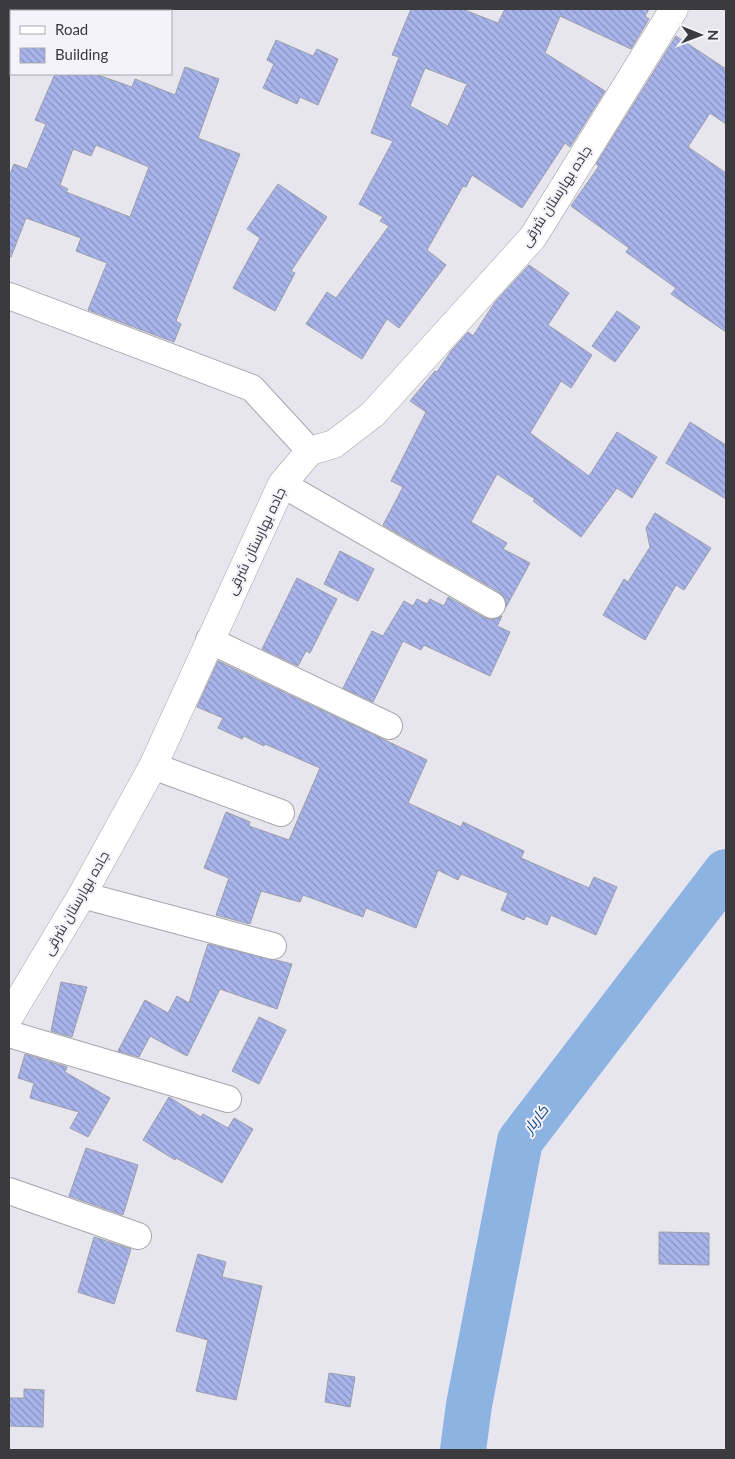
<svg xmlns="http://www.w3.org/2000/svg" width="735" height="1459" viewBox="0 0 735 1459" font-family="Lato,Cairo,sans-serif">
<style>
.lines{fill:none;stroke-linecap:round;stroke-linejoin:round}
.river{stroke:#8db3e2;stroke-width:46}
.building{fill:url(#building-back-hatch);stroke:#9c9ea7;fill-rule:evenodd}
.street-casing{stroke:#a7a5ad;stroke-width:28}
.secondary-casing{stroke:#a7a5ad;stroke-width:29}
.street{stroke:#fff;stroke-width:26}
.secondary{stroke:#fff;stroke-width:28}
.labels{text-anchor:middle;stroke-width:4;stroke-linejoin:round;paint-order:stroke}
.street-label{font-size:14px;fill:#3b3b3e;stroke:#f4f2fb}
.water-label{font-size:15px;font-style:italic;fill:#12457e;stroke:#f4f2fb}
</style>
<defs>
<pattern id="building-back-hatch" width="6" height="6" patternUnits="userSpaceOnUse" patternTransform="scale(1.25)"><rect width="6" height="6" fill="#a8b4eb"/><path d="M-1 5l2 2M0 0l6 6M5-1l2 2" fill="none" stroke="#8a94c0"/></pattern>
</defs>
<rect width="100%" height="100%" fill="#e7e5ee"/>
<g class="lines">
<path class="river" d="M463 1450 469 1405 520 1141 726 872"/>
</g>
<path class="building" d="M411 9H462L498 23 505 9H649L645 16 649 19 631 49 560 16 545 53 605 91 570 147 565 143 522 208 472 175 466 187 463 186 427 250 446 265 399 328 387 319 362 359 306 324 327 292 336 298 389 226 380 221 383 217 359 204 393 141 371 133 399 57 392 55ZM425 68 467 84 448 126 410 106Z
M676 36 726 69V124L710 113 688 147 726 173V332L671 294 676 288 626 252 629 248 571 206 599 166 596 164Z
M276 40 313 56 317 49 338 59 318 105 300 97 297 104 263 88 274 64 267 60Z
M185 67 219 79 198 138 240 154 176 321 181 324 174 342 88 310 107 263 76 251 81 238 26 218 11 257H9V177L14 164 27 169 46 124 35 120 55 74H95L132 87 135 79 175 95ZM96 145 149 167 130 217 66 192 68 189 60 185 73 149 91 156Z
M278 184 327 217 291 271 295 273 275 311 233 288 260 238 247 229Z
M529 265 569 293 548 325 592 355 571 388 561 381 530 433 589 476 617 432 657 457 632 498 617 488 581 537 533 501 535 499 497 474 471 522 507 543 503 549 530 563 506 607 505 598 499 592 383 525 403 487 391 481 426 412 410 401 435 371 437 372 451 351 468 332 473 336 495 302Z
M617 311 640 327 615 362 592 346Z
M690 422 726 445V499L666 463Z
M655 513 711 548 684 590 676 585 645 640 603 615 624 579 628 582 650 547 646 528Z
M340 551 374 569 358 601 324 584Z
M297 578 337 599 310 653 306 651 298 666 262 649Z
M448 597 485 618 492 620 502 616 497 626 510 632 490 676 424 645 421 650 403 641 373 702 343 688 372 631 383 636 404 601 413 606 417 599 427 604 430 599 444 606Z
M218 661 427 760 408 803 461 827 463 822 524 851 521 858 589 888 594 877 617 887 596 935 551 915 547 925 526 916 524 920 501 910 508 893 461 874 458 880 438 870 416 928 366 908 363 917 303 895 300 902 261 891 250 924 216 915 229 878 204 868 226 812 250 822 249 826 289 840 320 768 265 744 264 746 244 736 242 739 218 728 223 718 197 707Z
M208 944 292 964 277 1009 220 989 187 1056 150 1036 139 1057 118 1051 145 1000 168 1013 177 996 189 1003Z
M61 982 87 987 72 1037 51 1031Z
M259 1017 286 1030 259 1084 232 1071Z
M25 1054 67 1067 65 1072 110 1098 88 1137 70 1128 79 1112 30 1098 34 1083 18 1078Z
M169 1097 201 1117 203 1114 228 1128 234 1118 253 1129 222 1183 176 1158 175 1160 143 1140Z
M86 1148 138 1165 123 1215 69 1196Z
M659 1232 709 1233V1265L659 1264Z
M94 1237 131 1249 114 1304 78 1292Z
M198 1254 226 1262 222 1277 262 1286 236 1400 196 1391 208 1340 176 1331Z
M329 1373 355 1377 350 1407 325 1402Z
M24 1389 44 1390 43 1427 9 1426V1398H24Z"/>
<g class="lines">
<defs>
<path id="street" d="M9 296 252 388 310 451
M282 484 492 605
M209 640 389 726
M153 766 281 813
M82 895 273 946
M9 1034 228 1099
M9 1191 138 1236"/>
<path id="secondary" d="M9 1017 82 895 153 766 282 484 310 451 334 444 373 414 533 237 674 9"/>
</defs>
<use href="#street" class="street-casing"/>
<use href="#secondary" class="secondary-casing"/>
<use href="#street" class="street"/>
<use href="#secondary" class="secondary"/>
</g>
<g class="labels">
<g class="street-label">
<text transform="translate(556 196) rotate(-57)" y="5">جاده بهارستان شرقی</text>
<text transform="translate(256 541) rotate(-64)" y="5">جاده بهارستان شرقی</text>
<text transform="translate(76 903) rotate(-60)" y="5">جاده بهارستان شرقی</text>
</g>
<g class="water-label">
<text transform="translate(536 1119) rotate(-52)" y="5">کاربار</text>
</g>
</g>
<rect width="735" height="1459" fill="none" stroke="#3b3b3e" stroke-width="20"/>
<rect x="10" y="10" width="162" height="65" fill="#f4f2fb" stroke="#aaa9af"/>
<rect x="20" y="26" width="25" height="8" fill="#ffffff" stroke="#aaa9af"/>
<text x="55" y="35" font-size="15" fill="#3b3b3e">Road</text>
<rect x="20" y="48" width="25" height="15" fill="url(#building-back-hatch)" stroke="#aaa9af"/>
<text x="55" y="60" font-size="15" fill="#3b3b3e">Building</text>
<g transform="translate(700 35) rotate(91)" stroke="#f4f2fb" stroke-width="4" paint-order="stroke">
<path d="M0-4L9 19L0 12L-9 19Z" fill="#3b3b3e"/>
<text y="-8" font-size="14" font-weight="bold" text-anchor="middle" fill="#3b3b3e">N</text>
</g>
</svg>
